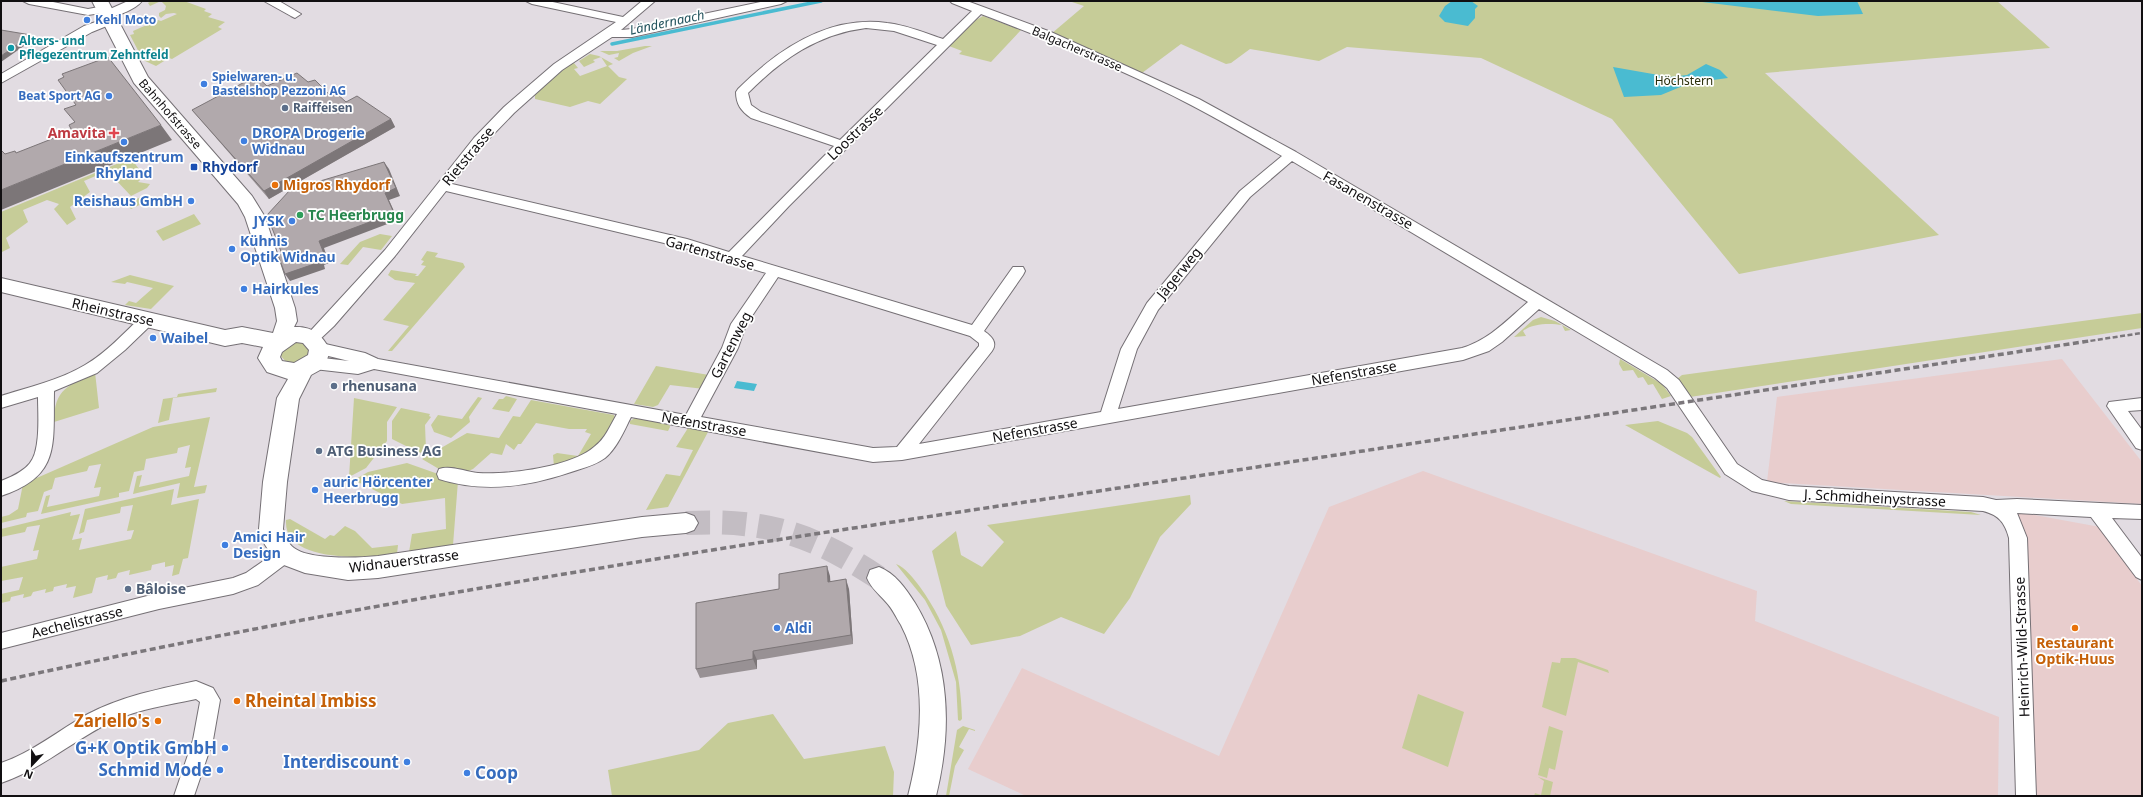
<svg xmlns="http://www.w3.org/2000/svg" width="2143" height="797" viewBox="0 0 2143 797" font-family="'Noto Sans',sans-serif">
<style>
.industrial{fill:#e8cdcd}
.green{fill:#c6cc98}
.water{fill:#4abbd1}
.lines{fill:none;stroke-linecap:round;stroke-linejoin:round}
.stream{stroke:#4abbd1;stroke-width:3.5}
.secondary-tunnel{stroke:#c3bdc3;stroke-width:24;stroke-dasharray:24 12;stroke-linecap:butt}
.street-casing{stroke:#757075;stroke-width:2}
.secondary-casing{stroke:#757075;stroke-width:2}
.street{fill:#fff;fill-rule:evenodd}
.secondary{fill:#fff;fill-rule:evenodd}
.rail-far1{stroke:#7b777b;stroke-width:2.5;stroke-dasharray:5 2.5;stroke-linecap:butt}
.rail{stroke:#7b777b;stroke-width:3.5;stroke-dasharray:6 3.5;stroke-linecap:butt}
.wall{fill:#989194}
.shaded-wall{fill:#7c7678}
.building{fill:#b1a9ac;stroke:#7c7678}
.shop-dot{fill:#3f7fe0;stroke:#fff;stroke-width:1.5}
.culture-dot{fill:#0f9aa8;stroke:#fff;stroke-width:1.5}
.service-dot{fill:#5c6f8a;stroke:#fff;stroke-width:1.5}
.health-dot{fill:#e0444e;stroke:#fff;stroke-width:1.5}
.transit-dot{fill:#1a4fb4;stroke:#fff;stroke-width:1.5}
.food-dot{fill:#e8710a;stroke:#fff;stroke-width:1.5}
.leisure-dot{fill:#2e9e5b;stroke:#fff;stroke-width:1.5}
.labels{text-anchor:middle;stroke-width:3.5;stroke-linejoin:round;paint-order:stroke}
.far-shop-label{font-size:12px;font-weight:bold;fill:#366cbe;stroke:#fff;text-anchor:start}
.far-culture-label{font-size:12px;font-weight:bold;fill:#0d838f;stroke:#fff;text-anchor:start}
.far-street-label{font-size:12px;fill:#110f11;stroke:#fff}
.far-park-label{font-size:12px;fill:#2a2d09;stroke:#fff}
.far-service-label{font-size:12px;font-weight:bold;fill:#4e5e75;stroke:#fff;text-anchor:start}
.far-water-label{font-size:13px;font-style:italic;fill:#25555f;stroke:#fff}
.health-label{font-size:14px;font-weight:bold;fill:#be3a42;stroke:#fff;text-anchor:end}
.shop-label{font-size:14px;font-weight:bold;fill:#366cbe;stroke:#fff;text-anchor:start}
.street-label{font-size:14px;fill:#110f11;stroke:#fff}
.transit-label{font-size:14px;font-weight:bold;fill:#164399;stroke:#fff;text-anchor:start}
.food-label{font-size:14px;font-weight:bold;fill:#c56008;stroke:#fff;text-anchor:start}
.leisure-label{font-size:14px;font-weight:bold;fill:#27864d;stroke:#fff;text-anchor:start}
.service-label{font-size:14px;font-weight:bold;fill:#4e5e75;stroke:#fff;text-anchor:start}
.near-food-label{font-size:17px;font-weight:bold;fill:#c56008;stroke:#fff;text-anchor:start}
.near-shop-label{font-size:17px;font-weight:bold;fill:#366cbe;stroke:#fff;text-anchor:end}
</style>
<rect width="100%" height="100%" fill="#e2dce2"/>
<path class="industrial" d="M2062 359 2142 462V504L1767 482 1777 397Z
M1423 471 1757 591 1755 621 1999 717 1998 796H1026L968 769 1022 668 1219 756 1329 507Z
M2018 512 2100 527 2142 586V796H2027Z"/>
<path class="green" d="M151 1H184L206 9 204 11 212 14 208 17 225 22 218 27 222 29 172 59 169 58 156 66 143 60 130 35 134 34 133 31 158 20 161 21 177 14 174 13 166 14 161 18 159 16V13L165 10 166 6 161 1 150 6 148 3Z
M1069 1H1997L2050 48 1765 73 1939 235 1739 274 1612 119 1481 58 1347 47 1319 61 1250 49 1231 63 1226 64 1181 44 1142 73 1051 34 1084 6Z
M983 16 1021 30 991 62 959 54 962 51 949 46 976 20Z
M645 46H652L633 53 619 61 614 58 618 57 619 53 609 55 600 51H617Z
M590 54 599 56 613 64 608 66 619 77 627 79 600 104 588 101 570 107 535 99V94L570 64 574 63 578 68 574 69 580 76 607 66 601 57 593 60 595 62 584 67 579 61Z
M143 153 145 156 133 161 142 173 135 178 141 179 138 182 150 184 147 188 131 196 115 179 119 175 107 171 84 181 90 192 70 207 76 219 67 225 54 209 59 204 47 200 23 210 28 222 6 238 10 248 2 252 1 251V212Z
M145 195 150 200 131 209 126 204Z
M194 214 201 224 163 241 156 231Z
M380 234 392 236 381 250 363 247 348 265 340 264 360 242Z
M427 251 438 253 435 257 463 263 465 267 392 351H388L409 326 383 320 415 283 395 280 388 275 391 270 417 274 415 276H418L426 266 421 265 424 261 421 260Z
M130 275 174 286 151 309 125 305 129 301 136 303 153 288 127 282 125 284 111 282Z
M2142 313V328L1690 397 1677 379 1682 375Z
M1541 317 1555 321 1571 330 1565 331 1562 325C1551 323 1532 323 1523 331L1526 336 1514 337 1533 320Z
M296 342H301L311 352 304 362 288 364 279 354Z
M1620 359 1662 384 1671 396 1662 399 1653 384 1648 385 1643 377 1638 378 1633 370 1623 371 1619 364Z
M656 366 709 375 704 389 670 385 658 405 653 407 634 404Z
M95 372 99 408 54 422C54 388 69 386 95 372Z
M217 388 216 392 173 398 169 420 158 423 163 399 177 397 178 394Z
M506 396 517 399 509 412 492 409 499 399H503Z
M478 397 482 398 469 417 470 422 451 438 434 432 431 425 438 415 462 419Z
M354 398 397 407 387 422V441L366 468 349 477Z
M531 400 614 415 615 418 603 441 591 452 554 467 553 455 557 453 578 456 591 434 585 432 587 429H569L536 423 521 444H518L514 450 506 444 502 455 491 453 473 469 466 472 439 469 422 459 467 433 499 438 513 416 520 417Z
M401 408 430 414 429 416 431 417 425 425 426 450 420 453 392 439V421Z
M210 417 194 487 207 485 205 493 177 498 180 483 133 494 137 476 142 475 139 487 189 476 191 467 185 468 190 445 178 448 177 453 146 459 144 470 134 472 129 491 119 493V497L41 514 46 496 50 495 47 507 99 496 101 487 94 488 101 464 89 466 87 471 55 478 52 489 44 492 38 511 27 513 26 517 1 523V517L9 515 18 509 23 484 153 427Z
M635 418 669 424 670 427 668 431 630 424V421Z
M1658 421 1687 433 1692 437 1721 477 1720 478 1625 425Z
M688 428 708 432 668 507 646 510 666 474 680 476 693 450 676 447Z
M407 463 458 481 453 545 409 552 412 534 446 529 445 498 402 504 354 480 368 472Z
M174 489 171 505 199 499 188 558 183 559 179 574 172 576 174 565 165 567V562L152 565 151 570 129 575 130 570 118 573 116 578 107 580 108 575 96 578 92 593 73 598 76 586 66 588 67 584 54 587 53 591 45 593 46 589 33 592 31 596 23 598 24 594 11 597 10 601 1 603V594L19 590 23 577 1 581V567L37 559 39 550 33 551 40 525 27 527 25 532 1 537V529L71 512 70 516 80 514 72 540 82 538 79 550 131 539 134 530 127 531 133 505 121 507 120 513 87 520 84 532 79 534 85 509Z
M1190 495 1191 504 1160 537 1130 598 1104 634 1061 617 1020 636 971 645 946 606 932 551 956 531 961 555 982 567 1004 542 987 525Z
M1784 501 1971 512 1981 515 1791 504Z
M290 519 325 539 330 535 334 536 345 526 355 531 372 548 398 545 397 554C369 558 283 564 286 520Z
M896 564C905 567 914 579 920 587 949 627 961 670 962 719L960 721 958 720 956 682 941 630 925 600Z
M1561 658H1575L1608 670 1609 673 1578 662 1566 716 1542 707 1552 662 1560 663Z
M1418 694 1464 712 1448 767 1402 748Z
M773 714 804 759 885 746 894 772 893 796H612L608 770 699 750 728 723Z
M963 726 975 730V731L969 729 959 747 964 750 955 766 949 796H946L957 730Z
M1549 726 1563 731 1555 770 1549 768 1547 778 1538 775Z
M1538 777 1553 782 1550 796H1534L1535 793 1541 795 1544 781Z"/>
<path class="water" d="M1452 1H1471L1478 6 1475 9V18L1468 26 1445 22 1439 16 1445 6Z
M1694 1H1857L1863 14 1818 16Z
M1706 64 1720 70 1728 78 1690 83 1661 95 1624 97 1613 67 1670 77 1687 75Z
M737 381 757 384 754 391 734 388Z"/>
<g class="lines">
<path class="stream" d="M612 44 821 1"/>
<path class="secondary-tunnel" d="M686 523C767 519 812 534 879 578"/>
<defs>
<path id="street" d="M23 1H48L88 9 104 6 110 9 128 1H142C135 10 113 19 102 16L101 13 88 15 29 4Z
M264 1H279L301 14 295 18 291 16Z
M526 1H548L623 17 642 1H655L621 30 632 29 765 1H787L781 4 632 37H612L562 70 514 113 484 144 452 184 687 239 729 252 834 146 751 118C741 111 736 104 736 92L738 89C777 50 828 15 887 23 906 25 925 33 943 39L972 11 952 3 950 1H967L1051 32 1199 99 1296 152 1667 370 1679 380 1737 464 1762 480 1789 486 1983 497 1996 500 2017 499 2142 505V519L2112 518 2142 558V580L2136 577 2091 517 2017 513 2027 538 2036 796H2016L2009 538C2005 523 1999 515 1983 511L1789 500 1752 491 1725 474 1667 388 1655 378 1539 309 1502 342 1489 351 1463 360 902 460 873 462 631 417C624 431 617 448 605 458 594 466 580 469 568 473 526 487 483 493 439 479L437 474 439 469C451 465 466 472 478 473 508 475 571 467 594 447 605 439 610 426 617 414L374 369 358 374 314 369 308 367 306 363 308 359 314 357 349 361 316 353 313 349 316 345 321 343 365 353 378 359 686 415 722 348 731 324 766 273 685 248 446 191 395 256 334 326 317 342 312 344 307 342 304 338 385 250 474 138 504 107 554 64 616 22 532 4ZM981 14C1052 41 1124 70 1191 105 1222 121 1252 139 1282 156L1240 191 1147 303 1121 349 1101 412 919 444 992 351C998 342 991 336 984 331L1023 275 1025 271 1023 267H1013L972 325 742 256 789 206ZM866 28 894 31 937 45 840 140 761 112 751 105 748 93C782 59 818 34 866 28ZM1292 161 1528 302C1507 320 1489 340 1462 348L1118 409 1137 349 1158 310 1250 197ZM778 277 970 336 979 343V346L897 447 873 448 701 417 738 348 746 325Z
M110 17 116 21 114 23 92 32 1 83V74L84 26Z
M147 315 152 316 155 320 152 324 125 350 97 373 54 391C53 445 61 476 1 496V481C11 477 23 472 30 463 41 450 38 413 38 397L1 408V396C29 387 60 380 85 365 106 353 124 333 142 316Z
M2142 398V410L2128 411 2142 430V450L2136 448 2107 406 2109 402Z
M285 547 291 550 294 555 291 560 258 585 233 594 159 609 1 649V633L159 593 233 578 246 573 279 550Z
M196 681 213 688 220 700 213 740 194 796H174L193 740 200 702 196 699C168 705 139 709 113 721 73 740 44 768 1 783V763C33 752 59 730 88 714 122 696 159 689 196 681Z"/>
<path id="secondary" d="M92 1H108L148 77 252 196 265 217 295 308 297 321 294 327C313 326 322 335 330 350L326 363 320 370 311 375 299 399 287 482 283 529C285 535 288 544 294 548 310 560 358 558 378 556L642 517 686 513 694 516 698 523 694 530 686 533 642 537 378 578 348 580 305 573 276 562 262 540 259 529 263 482 277 398 288 379 267 372 258 358 263 347 242 343 225 346 1 292V278L225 330 242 327 273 333 277 321 275 308 245 217 238 204 134 83ZM296 342 303 343 309 350 308 355 294 363 282 361 280 357 282 352Z
M879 567C895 573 906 589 915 603 951 662 952 731 936 796H908C922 741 928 677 901 625 896 617 892 608 886 602 879 594 871 588 867 578L870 570Z"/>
</defs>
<use href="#street" class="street-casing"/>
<use href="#secondary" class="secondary-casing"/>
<use href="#street" class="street"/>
<use href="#secondary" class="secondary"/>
<path class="rail-far1" d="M2083 342 2142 333"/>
<path class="rail" d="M1 681C351 604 705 550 1059 497 1402 445 1746 393 2089 341"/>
</g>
<path class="wall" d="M267 86 330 95 391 119 395 127 269 199 198 117 192 110Z
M830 576V581L849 589 853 644 757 660V669L700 678 696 669 779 589Z"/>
<path class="shaded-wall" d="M31 35 34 39 1 62V56Z
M391 119 395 127 269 199 264 191Z
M161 125 172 140 1 210V190Z
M384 162 389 169 400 196 389 200 398 220 324 248 329 263 324 265 325 269 290 281 285 274 319 258V241L385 193Z
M827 566 830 576 831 592 828 582Z
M846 579 849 589 853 644 851 635Z
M753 651 757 660V669L753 659Z"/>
<path class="building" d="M1 30 31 35 1 56Z
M108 57 161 125 1 190V150L5 154 15 151 16 153 72 131 69 125 75 122 64 109 76 105 58 80 64 77 62 74Z
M297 73 308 82 315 80 330 95 335 92 346 102 357 96 391 119 264 191 192 110 256 76 267 86Z
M384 162 396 188 385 193 394 213 319 241 325 256 319 258 320 262 285 274 278 255 282 254 267 215 290 190Z
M827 566 828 582 846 579 851 635 753 651V659L696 669V603L779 589V574Z"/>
<g class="shop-dot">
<circle cx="87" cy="20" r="4"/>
<circle cx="204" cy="84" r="4"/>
<circle cx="109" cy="96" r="4"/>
<circle cx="244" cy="141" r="4"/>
<circle cx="124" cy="142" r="4"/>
<circle cx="191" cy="201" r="4"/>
<circle cx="292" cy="221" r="4"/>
<circle cx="232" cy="249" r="4"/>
<circle cx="244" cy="289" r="4"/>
<circle cx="153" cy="338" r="4"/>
<circle cx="315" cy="490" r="4"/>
<circle cx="225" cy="545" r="4"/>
<circle cx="777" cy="628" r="4"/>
<circle cx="225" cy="748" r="4"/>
<circle cx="407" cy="762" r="4"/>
<circle cx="220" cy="770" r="4"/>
<circle cx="467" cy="773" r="4"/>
</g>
<circle class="culture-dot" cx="11" cy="48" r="4"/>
<g class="service-dot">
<circle cx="285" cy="108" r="4"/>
<circle cx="334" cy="386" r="4"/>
<circle cx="319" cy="451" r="4"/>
<circle cx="128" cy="589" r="4"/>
</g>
<path class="health-dot" d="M112 127h4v4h4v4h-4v4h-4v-4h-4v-4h4z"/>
<rect class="transit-dot" x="190" y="163" width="8" height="8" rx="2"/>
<g class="food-dot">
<circle cx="275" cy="185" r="4"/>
<circle cx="2075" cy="628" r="4"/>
<circle cx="237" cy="701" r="4"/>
<circle cx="158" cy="721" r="4"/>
</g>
<circle class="leisure-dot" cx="300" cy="215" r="4"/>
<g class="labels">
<g class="far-shop-label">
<text x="95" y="24">Kehl Moto</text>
<text x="212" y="81">Spielwaren- u.<tspan x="212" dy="14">Bastelshop Pezzoni AG</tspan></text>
<text x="101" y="100" text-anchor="end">Beat Sport AG</text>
</g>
<g class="far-culture-label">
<text x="19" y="45">Alters- und<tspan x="19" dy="14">Pflegezentrum Zehntfeld</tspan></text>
</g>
<g class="far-street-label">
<text transform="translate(1077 49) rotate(23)" y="4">Balgacherstrasse</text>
<text transform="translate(170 114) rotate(49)" y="4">Bahnhofstrasse</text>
</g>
<g class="far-park-label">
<text x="1684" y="85">Höchstern</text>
</g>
<g class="far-service-label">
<text x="293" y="112">Raiffeisen</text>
</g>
<g class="far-water-label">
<text transform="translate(667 22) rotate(-12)" y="5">Ländernaach</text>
</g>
<g class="health-label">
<text x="106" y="138">Amavita</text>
</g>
<g class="shop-label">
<text x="252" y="138">DROPA Drogerie<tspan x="252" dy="16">Widnau</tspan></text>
<text x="124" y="162" text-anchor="middle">Einkaufszentrum<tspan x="124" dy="16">Rhyland</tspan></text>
<text x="183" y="206" text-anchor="end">Reishaus GmbH</text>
<text x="284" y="226" text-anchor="end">JYSK</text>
<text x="240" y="246">Kühnis<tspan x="240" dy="16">Optik Widnau</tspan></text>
<text x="252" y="294">Hairkules</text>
<text x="161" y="343">Waibel</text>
<text x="323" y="487">auric Hörcenter<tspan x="323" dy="16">Heerbrugg</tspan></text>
<text x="233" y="542">Amici Hair<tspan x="233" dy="16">Design</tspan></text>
<text x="785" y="633">Aldi</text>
</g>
<g class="street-label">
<text transform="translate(855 133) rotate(-44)" y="5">Loostrasse</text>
<text transform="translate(468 156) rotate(-50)" y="5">Rietstrasse</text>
<text transform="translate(1368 200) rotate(30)" y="5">Fasanenstrasse</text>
<text transform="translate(710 253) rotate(16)" y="5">Gartenstrasse</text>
<text transform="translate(1179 273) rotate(-51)" y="5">Jägerweg</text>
<text transform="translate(113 312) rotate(13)" y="5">Rheinstrasse</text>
<text transform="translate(731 345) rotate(-63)" y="5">Gartenweg</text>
<text transform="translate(1354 373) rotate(-10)" y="5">Nefenstrasse</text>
<text transform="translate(704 424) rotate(10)" y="5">Nefenstrasse</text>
<text transform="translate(1035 430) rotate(-10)" y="5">Nefenstrasse</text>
<text transform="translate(1875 498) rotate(3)" y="5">J. Schmidheinystrasse</text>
<text transform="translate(404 561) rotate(-7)" y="5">Widnauerstrasse</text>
<text transform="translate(77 622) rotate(-14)" y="5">Aechelistrasse</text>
<text transform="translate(2022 647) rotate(-92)" y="5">Heinrich-Wild-Strasse</text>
</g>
<g class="transit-label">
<text x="202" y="172">Rhydorf</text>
</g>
<g class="food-label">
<text x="283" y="190">Migros Rhydorf</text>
<text x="2075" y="648" text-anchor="middle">Restaurant<tspan x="2075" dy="16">Optik-Huus</tspan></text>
</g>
<g class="leisure-label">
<text x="308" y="220">TC Heerbrugg</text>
</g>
<g class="service-label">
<text x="342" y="391">rhenusana</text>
<text x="327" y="456">ATG Business AG</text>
<text x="136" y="594">Bâloise</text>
</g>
<g class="near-food-label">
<text x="245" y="707">Rheintal Imbiss</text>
<text x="150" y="727" text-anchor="end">Zariello's</text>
</g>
<g class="near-shop-label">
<text x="217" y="754">G+K Optik GmbH</text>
<text x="399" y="768">Interdiscount</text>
<text x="212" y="776">Schmid Mode</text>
<text x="475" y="779" text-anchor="start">Coop</text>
</g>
</g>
<rect width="2143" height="797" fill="none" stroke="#110f11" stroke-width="4"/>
<g transform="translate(32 765) rotate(202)" stroke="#ffffff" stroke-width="3" paint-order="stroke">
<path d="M0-3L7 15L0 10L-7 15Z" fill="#110f11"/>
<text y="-6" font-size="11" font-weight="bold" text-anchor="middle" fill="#110f11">N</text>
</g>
</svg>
